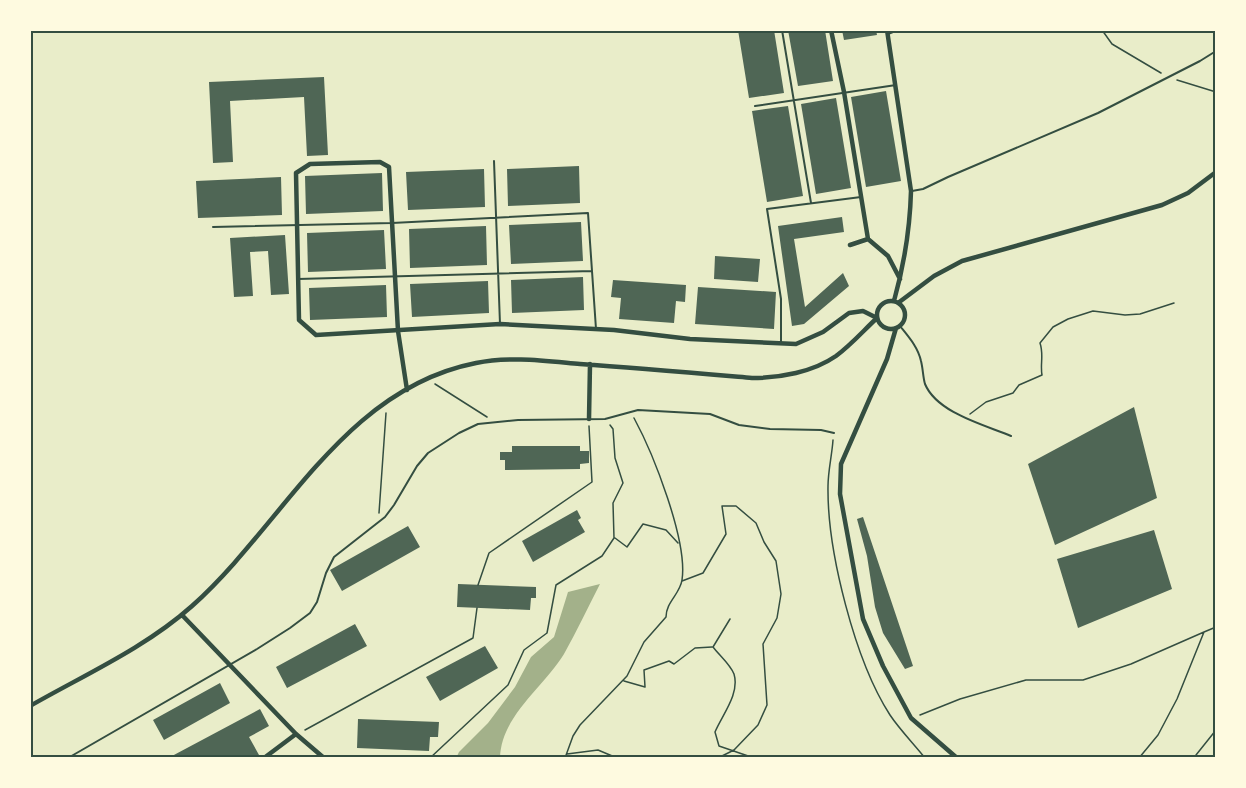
<svg xmlns="http://www.w3.org/2000/svg" width="1246" height="788" viewBox="0 0 1246 788" font-family="Jost,sans-serif">
<style>
.water{fill:#a3b18a}
.building{fill:#4f6655}
.lines{fill:none;stroke-linecap:round;stroke-linejoin:round}
.path{stroke:#344e41;stroke-width:1.5}
.service{stroke:#344e41;stroke-width:2}
.minor{stroke:#344e41;stroke-width:4.5}
.neatline{fill:none;stroke:#344e41;stroke-width:2}
</style>
<rect width="100%" height="100%" fill="#e9edc9"/>
<path class="water" d="M600 584C588 607 577 631 564 654 544 687 501 716 500 758H456L459 752 488 723 515 687 531 657 554 637 568 592Z"/>
<path class="building" d="M738 30H774L784 93 749 98Z
M788 30H825L833 81 798 86Z
M842 30H876L877 35 844 40Z
M324 77 328 155 307 156 304 97 230 101 233 162 213 163 209 82Z
M886 91 901 181 866 187 851 97Z
M836 98 851 188 816 194 801 104Z
M788 106 803 196 767 202 752 111Z
M579 166 580 203 508 206 507 169Z
M484 169 485 207 408 210 406 172Z
M382 173 383 211 306 214 305 176Z
M281 177 282 215 198 218 196 181Z
M842 217 844 232 794 239 805 307 843 273 849 286 804 324 792 326 778 226Z
M581 222 583 261 511 264 509 225Z
M486 226 487 265 410 268 409 229Z
M384 230 386 269 308 272 307 233Z
M285 235 289 294 271 295 268 251 250 252 253 296 234 297 230 238Z
M715 256 760 259 758 282 714 279Z
M583 277 584 310 512 313 511 280Z
M613 280 686 285 685 302 676 301 674 323 619 319 621 298 611 297Z
M488 281 489 313 412 317 410 284Z
M386 285 387 317 310 320 309 288Z
M698 287 776 292 774 329 695 324Z
M1134 407 1157 498 1055 545 1028 464Z
M512 446H580V451H589V463L580 464V469L505 470V460H500V452H512Z
M577 510 581 518 578 520 585 532 533 562 522 541Z
M863 517 913 666 905 669 883 633 875 607 867 556 857 519Z
M408 526 420 547 342 591 330 570Z
M1154 530 1172 589 1078 628 1057 559Z
M458 584 536 587V598H531L530 610 457 607Z
M355 624 367 646 287 688 276 667Z
M485 646 498 668 440 701 426 677Z
M220 683 230 703 164 740 153 720Z
M260 709 269 726 249 737 259 755 253 758H217L215 755 209 758H174L172 756Z
M358 719 439 722 438 737H430L429 751 357 748Z"/>
<g class="lines">
<path class="path" d="M1102 30 1112 44 1161 73
M1177 80 1216 92
M435 384 487 417
M970 414 986 402 1013 393 1019 385 1042 375C1040 364 1044 355 1040 343L1053 327 1068 319 1093 311 1125 315 1140 314 1174 303
M833 440C832 455 828 471 828 486 827 551 855 661 890 715 900 730 914 744 925 758
M379 513 386 413
M615 538 627 547 643 524 666 530 678 543
M682 581 703 573 726 534 722 506H736L756 523 764 542 776 561 781 594 777 618 763 644 767 705 758 725 734 750 718 758
M478 585 489 553 592 482 589 426
M713 647C719 655 730 664 734 674 740 694 722 715 715 732L719 746 754 758
M713 647 730 619
M624 681 645 687 644 670 669 661 674 664 695 648 712 647
M920 715 960 699 1026 680H1083L1131 664 1204 632
M305 730 473 638 477 608
M567 754 598 750 617 758
M371 758H430L508 685 524 650 547 633 556 585 602 556 614 538 613 503 623 483 615 458 613 429 610 425
M565 758 573 736 580 725 627 676 644 642 666 617C666 602 680 594 682 580 688 541 653 453 634 418
M1139 758 1158 735 1177 699 1204 632 1216 627
M1196 758V755L1216 730"/>
<path class="service" d="M782 30 811 203
M888 34 898 30
M755 106 896 85
M494 161 500 324
M912 191 923 189 948 177 1098 113 1200 61 1216 51
M213 227 392 223 588 213 596 329
M298 279 592 271
M900 326C908 336 918 347 921 361 923 369 923 377 925 384 937 413 985 425 1011 436
M781 342V299L767 209 861 197
M68 758 257 649 290 628 310 613 317 602 326 573 334 557 385 517 394 505 417 466 428 453 459 433 478 424 518 420 605 419 638 410 710 414 739 425 770 429 821 430 834 433"/>
<path class="minor" d="M831 30 844 92 868 239 888 256 900 279
M887 30 911 191C910 229 904 265 894 301
M850 245 868 239
M877 315a14 14 0 1 1 28 0a14 14 0 1 1-28 0Z
M898 303 934 276 962 261 1162 205 1188 193 1216 172
M896 328 887 359 841 464 840 494 863 619 883 666 911 718 957 758
M407 390 398 331 389 167 380 162 310 164 296 173 299 320 316 335 500 324 614 330 690 339 796 344 823 332 849 313 863 311 877 318
M589 419 590 364
M182 615 296 734 324 758
M30 706C84 675 145 648 192 606 284 524 343 389 476 363 510 356 546 361 580 364 637 368 694 373 752 378 780 378 813 372 836 356 851 345 864 330 877 318
M264 758 296 734"/>
</g>
<rect width="1246" height="788" fill="none" stroke="#fefae0" stroke-width="63"/>
<rect x="32" y="32" width="1182" height="724" class="neatline"/>
</svg>
